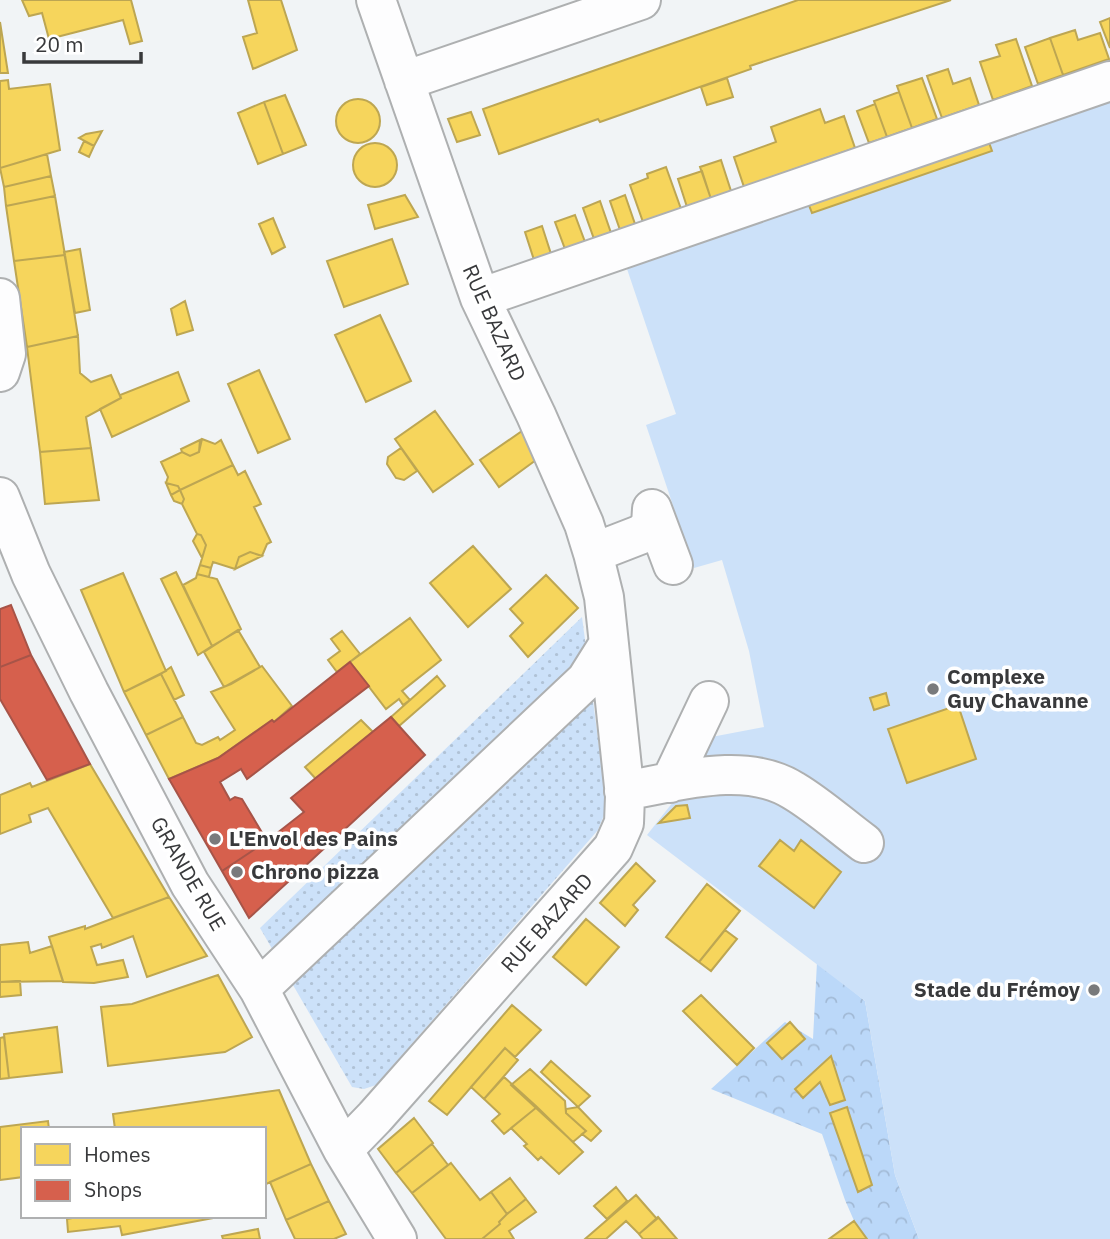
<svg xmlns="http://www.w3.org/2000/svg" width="1110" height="1239" viewBox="0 0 1110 1239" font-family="'IBM Plex Sans',sans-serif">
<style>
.green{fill:url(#green-dots)}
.forest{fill:url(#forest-crowns)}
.pitch{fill:#cce1f9}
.homes{fill:#f6d55c;stroke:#bda652;stroke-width:2}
.shops{fill:#d6604d;stroke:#a75448;stroke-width:2}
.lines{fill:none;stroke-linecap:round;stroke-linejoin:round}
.minor-casing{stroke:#aeb0b1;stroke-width:42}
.minor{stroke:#fdfdfe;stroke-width:38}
.poi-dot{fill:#797a7c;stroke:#fff;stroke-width:2.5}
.labels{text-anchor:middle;stroke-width:7;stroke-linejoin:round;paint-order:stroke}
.street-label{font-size:21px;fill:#38393b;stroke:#fff}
.poi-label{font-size:21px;font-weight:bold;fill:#38393b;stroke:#fff;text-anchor:start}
</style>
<defs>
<pattern id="green-dots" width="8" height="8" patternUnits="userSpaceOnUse" patternTransform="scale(1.75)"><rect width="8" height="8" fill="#cce1f9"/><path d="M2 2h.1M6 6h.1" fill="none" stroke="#b0c2d6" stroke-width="1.8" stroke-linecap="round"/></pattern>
<pattern id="forest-crowns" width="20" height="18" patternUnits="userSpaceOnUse" patternTransform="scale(1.75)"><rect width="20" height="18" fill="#bbd8f9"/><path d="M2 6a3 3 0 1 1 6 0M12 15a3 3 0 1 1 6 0" fill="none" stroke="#a2bad6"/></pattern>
</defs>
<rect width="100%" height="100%" fill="#f1f4f6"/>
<path class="green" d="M582 617 606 800 604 815 598 830 376 1085 364 1089 352 1087 260 928Z"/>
<path class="forest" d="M817 962 865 1001 895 1175 919 1239H862L845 1200 822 1134 711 1089 785 1022 813 1039Z"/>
<path class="pitch" d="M1110 94V1239H919L895 1175 865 1001 647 835 673 802 664 746 764 727 749 651 722 560 694 568 646 425 676 414 626 266Z"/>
<path class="homes" d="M22 0H131L142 41 130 44 123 20 49 39 42 13 29 16Z
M248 0H281L297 50 253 69 243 37 257 33Z
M798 0H951L750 66 751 69 600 122 598 119 499 154 483 109Z
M1110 18V48L1100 22Z
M0 22 8 73H0Z
M1075 30 1078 40 1100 33 1109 59 1063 75 1050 38Z
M1050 38 1063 75 1038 84 1025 47Z
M1016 39 1032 86 993 100 980 62 1000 56 996 45Z
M948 69 953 84 970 78 979 105 942 118 927 76Z
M727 78 733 97 707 105 701 87Z
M922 78 937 119 912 128 897 86Z
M8 80 9 89 50 84 60 150 0 168V81Z
M899 92 912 128 887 137 874 101Z
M285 95 306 145 283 154 264 102Z
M336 121a22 22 0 1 1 44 0a22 22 0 1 1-44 0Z
M264 102 283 154 258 164 238 113Z
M875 104 887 137 869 143 857 111Z
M820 109 825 123 844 116 855 148 744 187 734 157 776 142 771 127Z
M471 112 480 135 457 142 448 119Z
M102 131 94 146 79 138 86 134Z
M987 137 992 151 812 213 807 200Z
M84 141 94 146 89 157 79 152Z
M353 165a22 22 0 1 1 44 0a22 22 0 1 1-44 0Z
M47 154 51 176 4 187 0 168Z
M721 160 731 191 711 199 700 167Z
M666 167 681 209 643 222 630 185 648 178 647 174Z
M702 171 711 199 687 207 678 179Z
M51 176 55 196 6 206 4 187Z
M405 195 418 217 375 229 368 205Z
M625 195 635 224 620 230 610 201Z
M55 196 65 255 14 261 6 206Z
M600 201 611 233 594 239 583 208Z
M575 215 585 242 565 249 555 222Z
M273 218 285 247 272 254 259 224Z
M542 226 551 254 534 260 525 232Z
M392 239 408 284 344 307 327 261Z
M80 249 90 310 75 313 64 252Z
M65 255 78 336 27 347 14 261Z
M185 301 193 330 177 335 171 309Z
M380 315 411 381 366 402 335 335Z
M78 336 80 373 91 382 111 375 121 398 86 417 91 448 40 452 27 347Z
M259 370 290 439 258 453 228 384Z
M178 372 189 401 112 437 100 409 121 398 120 395Z
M435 411 473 464 433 492 395 439Z
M522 431 536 460 499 487 480 460Z
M202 439 215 444 221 440 233 465 180 490 178 486 166 483 168 477 161 462 182 452 190 456 199 452Z
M200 440 199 452 190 456 182 452 181 449Z
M91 448 99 500 45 504 40 452Z
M401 448 417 471 404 480 396 478 387 464 388 457Z
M233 465 238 475 245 471 261 504 254 507 271 542 267 544 262 556 250 552 239 557 235 569 213 562 211 568 200 565 206 545 201 535 197 534 182 504 184 499 180 490Z
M166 483 178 486 180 490 171 495Z
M180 490 184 499 182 504 174 501 171 495Z
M197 534 201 535 206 545 202 558 193 541Z
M473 546 511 589 468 627 430 583Z
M250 552 262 556 235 569 239 557Z
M200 565 211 568 209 577 197 574Z
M176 572 212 646 198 655 161 579Z
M123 573 166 671 124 692 81 590Z
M197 574 217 579 241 629 212 646 183 585 196 578Z
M546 575 578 608 528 657 510 636 523 623 510 609Z
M410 618 441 660 402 691 410 700 403 705 399 699 386 709 350 662Z
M238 630 260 667 224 687 204 652Z
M342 631 360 654 337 672 328 660 340 651 331 639Z
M262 666 292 706 274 722 272 720 218 758 169 779 146 735 183 717 196 743 202 745 218 737 220 740 235 730 211 692 231 684Z
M171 667 184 695 174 700 161 674Z
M161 674 183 717 146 735 124 692Z
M437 676 445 686 399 726 391 717Z
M886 693 889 705 874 710 870 698Z
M958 705 976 759 907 783 888 729Z
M361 720 373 732 316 779 305 767Z
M90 764 169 897 113 918 48 808 29 815 31 822 0 834V795L30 783 32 787Z
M687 805 690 818 659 823 676 806Z
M780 840 794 851 801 840 841 872 814 908 759 866Z
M636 863 655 881 633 905 638 910 625 926 600 903Z
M707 884 740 911 699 962 666 937Z
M169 897 207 956 147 977 133 936 102 948 101 944 91 947 97 965 123 960 128 977 94 983 63 982 49 937 85 926V929Z
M586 919 619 947 586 985 553 957Z
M725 930 737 939 711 971 699 962Z
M28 942 30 953 52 946 63 981 0 982V945Z
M218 975 252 1037 225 1052 108 1066 101 1007 132 1004Z
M20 981 21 995 0 997V982Z
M701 995 754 1048 737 1065 683 1011Z
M512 1005 541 1030 515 1057 505 1048 447 1115 429 1101Z
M790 1022 805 1039 782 1059 767 1043Z
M57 1027 62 1072 9 1078 4 1034Z
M4 1037 9 1078 0 1079V1038Z
M505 1048 518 1060 484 1099 471 1087Z
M831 1056 845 1100 830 1105 820 1082 803 1098 795 1089Z
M551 1061 590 1096 578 1107 541 1072Z
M530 1069 565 1101 566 1113 586 1131 573 1142 511 1085Z
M504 1077 537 1107 504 1134 492 1121 500 1114 484 1099Z
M279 1090 311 1164 264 1185V1129H115L113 1114Z
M537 1107 583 1152 559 1174 541 1157 538 1160 524 1146 527 1144 511 1128Z
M578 1107 601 1131 591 1141 582 1134 586 1131 566 1113V1109Z
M847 1107 872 1185 858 1192 830 1113Z
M414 1118 433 1143 396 1173 378 1149Z
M48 1121 49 1129H23V1177L0 1180V1127Z
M432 1144 448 1165 412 1193 396 1173Z
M451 1163 480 1200 491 1192 507 1214 499 1222 500 1224 482 1239H446L412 1193Z
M311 1164 329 1201 286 1220 270 1182Z
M510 1178 526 1199 507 1214 491 1192Z
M616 1187 627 1201 607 1219 594 1206Z
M636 1195 657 1219 639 1234 626 1221 606 1239H585Z
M526 1199 536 1212 509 1231 514 1239H482L500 1224 499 1222 507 1214Z
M329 1201 346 1234 334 1239H295L286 1220Z
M83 1216H224L122 1235 120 1226 68 1232 67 1219Z
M658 1217 677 1239H643L639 1234Z
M854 1221 867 1239H829Z
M258 1229 260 1239H223L222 1236Z"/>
<path class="shops" d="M11 605 31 655 0 667V609Z
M31 655 90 764 47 780 0 699V667Z
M350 662 369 686 247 779 241 769 220 782 230 800 235 797 242 799 267 841 222 871 169 779 218 758 272 720 274 722Z
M391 717 425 755 249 918 222 871 267 841 304 812 291 798Z"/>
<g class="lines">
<defs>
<path id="minor" d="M404 81 641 0
M0 298 6 354 0 372
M480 298 1110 81
M0 497 31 574 89 692 190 884 259 989 343 1150 397 1239
M652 509 673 565
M593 553 642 534 651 525 652 509
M670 783 709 701
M624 791C677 782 745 760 794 791 819 806 841 826 864 843
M259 989 586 680 608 645
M343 1150 375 1117 613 848 624 823 625 796 604 597 593 553 584 524 536 415 480 298 376 0"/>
</defs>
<use href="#minor" class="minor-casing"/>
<use href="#minor" class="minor"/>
</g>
<g class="poi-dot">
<circle cx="933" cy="689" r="7"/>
<circle cx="215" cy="839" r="7"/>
<circle cx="237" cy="872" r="7"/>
<circle cx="1094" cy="990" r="7"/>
</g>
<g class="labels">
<g class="street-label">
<text transform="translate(494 323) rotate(66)" y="7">RUE BAZARD</text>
<text transform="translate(188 874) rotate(60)" y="7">GRANDE RUE</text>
<text transform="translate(547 923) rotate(-48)" y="7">RUE BAZARD</text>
</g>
<g class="poi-label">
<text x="947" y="684">Complexe<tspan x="947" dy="24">Guy Chavanne</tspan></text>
<text x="229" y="846">L'Envol des Pains</text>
<text x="251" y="879">Chrono pizza</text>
<text x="1080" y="997" text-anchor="end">Stade du Frémoy</text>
</g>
</g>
<rect x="21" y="1127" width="245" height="91" fill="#ffffff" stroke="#afb0b1" stroke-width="2"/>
<rect x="35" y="1144" width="35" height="21" fill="#f6d55c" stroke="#afb0b1" stroke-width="2"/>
<text x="84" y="1162" font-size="21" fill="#38393b">Homes</text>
<rect x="35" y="1180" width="35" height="21" fill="#d6604d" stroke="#afb0b1" stroke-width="2"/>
<text x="84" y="1197" font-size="21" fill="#38393b">Shops</text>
<path d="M24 52v10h117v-10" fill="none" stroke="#38393b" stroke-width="3.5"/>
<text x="35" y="52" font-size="21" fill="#38393b" stroke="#ffffff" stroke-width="5" paint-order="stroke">20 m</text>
</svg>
